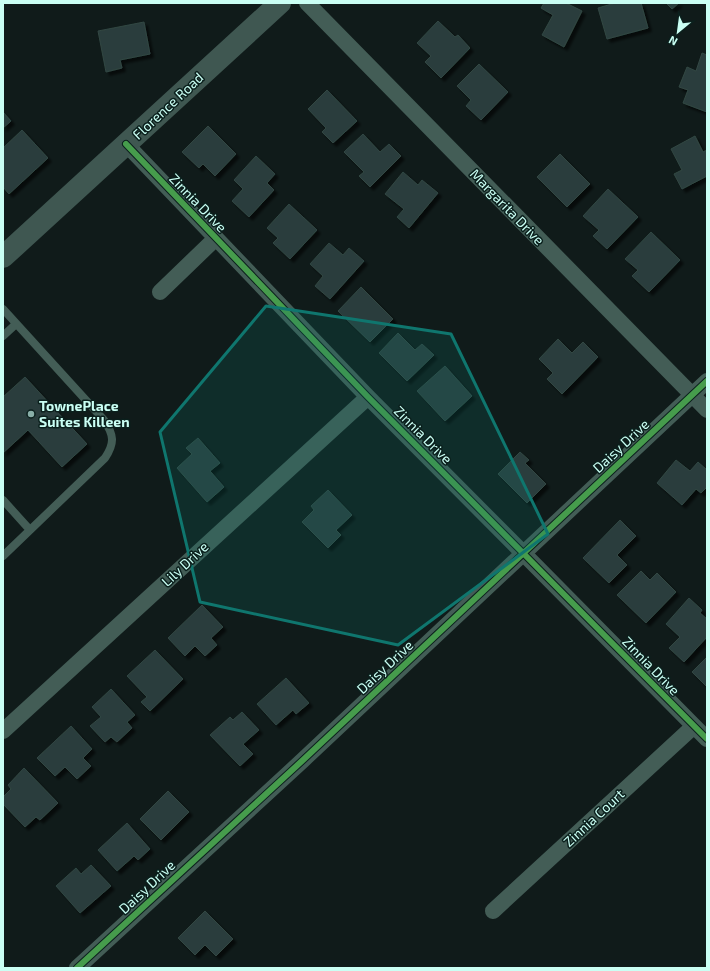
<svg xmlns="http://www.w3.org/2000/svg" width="710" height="971" viewBox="0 0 710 971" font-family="'Exo 2',sans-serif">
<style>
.building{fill:#2c3e3c;stroke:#314743;filter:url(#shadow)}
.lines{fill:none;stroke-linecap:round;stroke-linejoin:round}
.lane{stroke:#435d56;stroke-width:8}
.street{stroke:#435d56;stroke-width:16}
.secondary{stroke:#3f5751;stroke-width:22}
.cycleway-casing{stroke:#0b201d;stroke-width:8}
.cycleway{stroke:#469c4c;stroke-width:6}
.marked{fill:#0f766e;fill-opacity:0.2;stroke:#0f766e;stroke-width:3;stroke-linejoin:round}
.poi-dot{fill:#89afa8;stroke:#0b201d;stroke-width:1.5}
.labels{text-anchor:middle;stroke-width:3;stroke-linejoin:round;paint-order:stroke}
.street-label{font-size:14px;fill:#cafff4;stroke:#0b201d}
.poi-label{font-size:14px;font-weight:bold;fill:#cafff4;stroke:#0b201d;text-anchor:start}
</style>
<defs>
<filter id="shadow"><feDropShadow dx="3.5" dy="3.5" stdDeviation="1" flood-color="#0009"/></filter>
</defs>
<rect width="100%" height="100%" fill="#101b1a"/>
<path class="building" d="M544 3H566L582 11 564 47 542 35 553 15 541 8Z
M615 3H641L648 28 607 39 598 8Z
M666 3H679L672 9Z
M438 21 455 37 458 35 470 48 441 78 425 62 431 56 417 43Z
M144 22 150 54 120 60 122 68 106 72 98 31Z
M702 53 707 55V112L683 103 688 90 679 87 687 67 696 71Z
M479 64 508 92 481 120 466 106 471 100 457 86Z
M327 90 357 121 333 143 322 132 326 128 308 109Z
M3 112 11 121 3 128Z
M208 126 236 154 215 176 203 164 199 168 182 152Z
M22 130 48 158 9 194 3 187V148Z
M363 134 380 152 389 144 401 156 370 187 359 176 364 172 344 152Z
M695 136 703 152 707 150V176L682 189 674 174 682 170 671 149Z
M560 154 590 184 567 207 537 177Z
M256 156 275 174 267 183 274 190 249 217 232 201 243 189 234 180Z
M403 172 418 185 422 180 438 193 409 228 397 217 404 209 385 194Z
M608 189 638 217 607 249 593 236 599 230 583 216Z
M289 204 317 230 290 259 273 243 278 238 267 228Z
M651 232 680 260 649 292 632 276 638 270 625 259Z
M329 243 343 255 349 248 364 261 330 299 315 286 323 276 310 264Z
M361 287 393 319 370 342 338 311Z
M398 333 415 350 422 344 434 355 407 381 379 353Z
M558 339 572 353 583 342 598 357 562 394 547 379 553 373 539 359Z
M445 366 472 396 445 421 417 391Z
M25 377 87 444 62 467 28 430 3 453V397Z
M198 438 220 463 210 471 224 487 207 502 177 468 192 454 186 448Z
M520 452 529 460 525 463 546 484 527 503 498 474Z
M676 460 690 471 698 462 707 470V487L701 493 696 489 682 505 657 483Z
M328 490 352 515 336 530 341 535 328 548 302 522 314 510 311 506Z
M620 520 636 536 617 555 627 565 609 583 583 558Z
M641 571 650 580 657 573 676 592 646 623 617 595Z
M689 598 702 610 700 613 707 619V637L684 662 669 648 680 637 666 624Z
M202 605 223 627 211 638 217 645 205 656 195 646 185 656 168 638Z
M155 650 183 679 150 711 141 702 147 697 127 676Z
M707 657V687L692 672Z
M286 678 309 703 296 714 293 710 276 725 257 704Z
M111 689 135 715 127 722 132 728 117 742 111 737 105 742 90 726 101 717 92 707Z
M242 712 259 730 243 744 253 754 240 766 210 735 230 717 233 720Z
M71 726 92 749 83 758 91 766 77 779 65 767 55 776 37 758Z
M24 768 58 803 40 820 36 817 25 827 3 804V797L11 789 8 785Z
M168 791 189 812 161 840 140 819Z
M127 823 150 849 138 860 134 856 117 871 98 850Z
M91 865 111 886 80 913 56 886 76 868 81 874Z
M205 911 233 939 216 956 205 945 195 955 178 938Z"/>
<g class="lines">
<path class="lane" d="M3 309 104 420C114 435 115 443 105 458L3 556
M3 336 16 324
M3 500 30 530"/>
<path class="street" d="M307 3 707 410
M126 144 368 397 524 554 707 739
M160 292 216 238
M3 731 368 397
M493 911 694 726
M77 968 303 760 707 381"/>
<path class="secondary" d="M3 257 280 3"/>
<defs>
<path id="cycleway" d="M126 144 368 397 524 554 707 739
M77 968 303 760 707 381"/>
</defs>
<use href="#cycleway" class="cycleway-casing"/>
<use href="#cycleway" class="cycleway"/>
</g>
<path class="marked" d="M266 306 451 334 548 534 398 645 200 602 160 432Z"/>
<circle class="poi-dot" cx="31" cy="414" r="4"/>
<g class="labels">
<g class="street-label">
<text transform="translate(168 106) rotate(-43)" y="5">Florence Road</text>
<text transform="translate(198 203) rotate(46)" y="5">Zinnia Drive</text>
<text transform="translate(507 207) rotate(46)" y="5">Margarita Drive</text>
<text transform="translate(423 435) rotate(45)" y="5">Zinnia Drive</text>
<text transform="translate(621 446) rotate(-43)" y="5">Daisy Drive</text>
<text transform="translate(185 564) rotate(-43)" y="5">Lily Drive</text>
<text transform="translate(651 666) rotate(46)" y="5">Zinnia Drive</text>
<text transform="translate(385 667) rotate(-43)" y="5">Daisy Drive</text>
<text transform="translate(594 818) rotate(-43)" y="5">Zinnia Court</text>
<text transform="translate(147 887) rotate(-43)" y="5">Daisy Drive</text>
</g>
<g class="poi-label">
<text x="39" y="411">TownePlace<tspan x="39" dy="16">Suites Killeen</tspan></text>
</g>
</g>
<rect width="710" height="971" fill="none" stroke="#cafff4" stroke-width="8"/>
<g transform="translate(678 32) rotate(209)" stroke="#0b201d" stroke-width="3" paint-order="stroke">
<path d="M0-3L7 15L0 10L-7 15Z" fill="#cafff4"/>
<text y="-6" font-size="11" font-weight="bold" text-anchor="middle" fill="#cafff4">N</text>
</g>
</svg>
